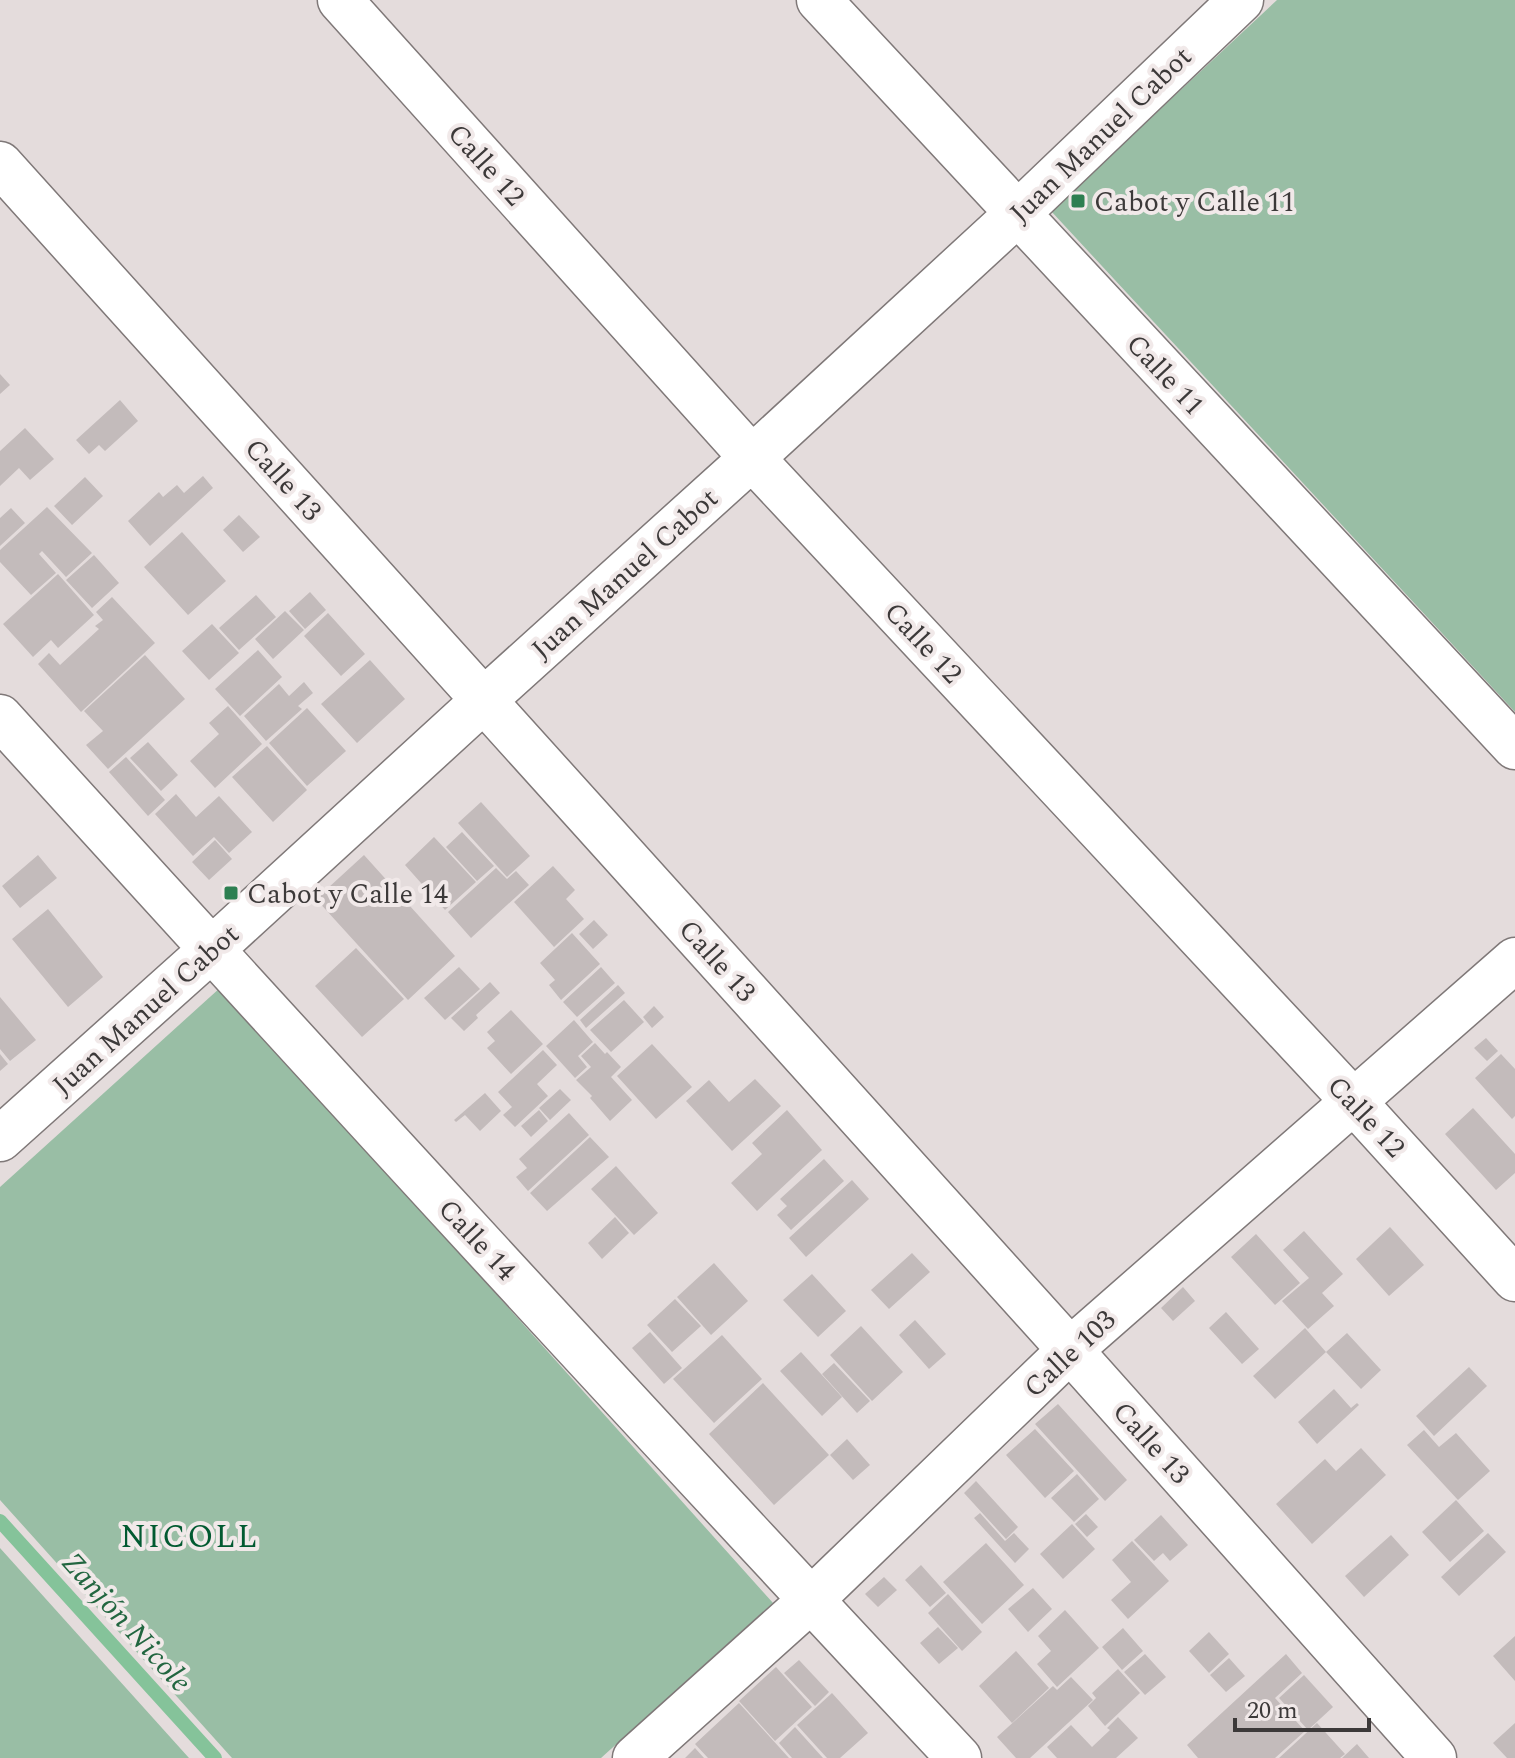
<svg xmlns="http://www.w3.org/2000/svg" width="1515" height="1758" viewBox="0 0 1515 1758" font-family="Spectral,serif">
<style>
.green{fill:#99bea5}
.lines{fill:none;stroke-linecap:round;stroke-linejoin:round}
.stream{stroke:#85c39a;stroke-width:14}
.building{fill:#c3bbbb}
.street-casing{stroke:#7f7878;stroke-width:47}
.street{stroke:#fff;stroke-width:44}
.poi-dot{fill:#2d7f51;stroke:#f1e9e9;stroke-width:3}
.labels{text-anchor:middle;stroke-width:8;stroke-linejoin:round;paint-order:stroke}
.street-label{font-size:28px;fill:#3c3939;stroke:#f1e9e9}
.poi-label{font-size:28px;fill:#3c3939;stroke:#f1e9e9;text-anchor:start}
.water-label{font-size:30px;font-style:italic;fill:#226640;stroke:#f1e9e9}
.quarter-label{font-size:32px;letter-spacing:2px;fill:#025a31;stroke:#f1e9e9}
</style>
<rect width="100%" height="100%" fill="#e4dcdc"/>
<path class="green" d="M1277 0H1515V712L1051 211Z
M221 987 773 1603 601 1758H232L0 1500V1187Z
M0 1548 189 1758H0Z"/>
<g class="lines">
<path class="stream" d="M0 1521 215 1758"/>
</g>
<path class="building" d="M0 374 10 385 0 394Z
M120 400 138 421 105 451 99 445 89 454 76 440Z
M25 428 54 459 30 480 19 468 0 486V451Z
M203 476 213 488 150 546 128 521 159 492 163 497 177 485 184 493Z
M85 477 103 496 72 525 54 506Z
M47 507 92 553 66 577 42 551 39 554 56 573 31 595 0 562V550Z
M11 508 25 523 0 546V518Z
M239 515 260 537 243 552 223 530Z
M182 532 226 581 188 615 144 567Z
M94 555 119 583 92 608 66 580Z
M58 574 94 615 58 648 51 640 33 657 3 624Z
M310 592 326 610 305 629 289 611Z
M256 595 276 617 239 650 219 628Z
M112 597 155 643 81 712 38 664 49 653 60 665 99 629 95 626 103 620 96 612Z
M285 611 304 630 273 659 255 639Z
M328 613 365 654 341 676 304 636Z
M212 624 239 653 209 680 182 651Z
M258 650 282 677 240 716 215 689Z
M145 655 185 699 108 769 86 745 103 731 84 711Z
M370 660 405 699 357 743 321 704Z
M304 682 313 693 298 706 302 709 266 741 244 716 279 684 289 696Z
M228 706 262 744 215 788 190 761 219 734 209 723Z
M307 708 346 751 307 786 269 743Z
M148 742 178 775 161 791 130 758Z
M267 746 307 790 273 822 232 777Z
M126 757 165 800 148 816 109 772Z
M176 794 196 817 219 796 252 832 229 853 214 837 193 856 155 814Z
M481 802 530 856 507 877 458 823Z
M462 832 494 866 477 881 446 847Z
M434 837 476 882 445 910 405 865Z
M215 840 232 859 209 880 192 862Z
M38 855 57 878 20 908 2 886Z
M364 855 455 956 408 1000 316 899Z
M553 866 575 890 566 899 584 919 554 947 514 902Z
M496 868 507 879 516 871 529 885 471 938 448 912Z
M48 909 103 977 68 1007 12 939Z
M594 920 608 935 593 949 579 934Z
M572 933 600 964 561 1000 549 985 555 980 540 963Z
M356 948 404 999 362 1037 315 986Z
M459 967 480 989 445 1020 424 998Z
M601 967 615 983 577 1017 563 1002Z
M490 982 500 993 476 1015 478 1018 464 1031 451 1018Z
M618 985 625 993 586 1028 580 1020Z
M0 997 36 1040 10 1061 0 1049Z
M624 1000 644 1022 611 1052 590 1030Z
M654 1006 664 1017 652 1028 643 1017Z
M511 1010 543 1044 511 1074 487 1048 495 1041 487 1032Z
M574 1020 593 1042 578 1056 587 1067 575 1078 546 1046Z
M1486 1038 1498 1051 1487 1061 1474 1048Z
M595 1043 605 1054 607 1052 621 1067 611 1077 632 1100 610 1121 590 1098 592 1096 576 1080 591 1067 581 1056Z
M652 1044 692 1087 656 1119 617 1076Z
M543 1050 557 1065 537 1084 548 1096 515 1127 503 1115 512 1107 498 1092Z
M0 1054 8 1064 0 1071Z
M1501 1054 1515 1069V1116L1512 1119 1475 1078Z
M755 1079 781 1106 732 1151 686 1101 709 1080 729 1102Z
M560 1089 571 1100 550 1120 539 1108Z
M485 1093 501 1111 480 1131 465 1115 456 1122 454 1120Z
M1473 1108 1515 1154V1173L1496 1190 1445 1134Z
M539 1110 548 1121 531 1137 521 1126Z
M787 1110 822 1150 757 1211 731 1183 762 1154 752 1143Z
M569 1113 589 1135 528 1191 516 1177 527 1168 519 1159Z
M590 1137 609 1157 547 1211 530 1193Z
M824 1159 844 1181 791 1230 777 1215 787 1206 780 1199Z
M616 1166 658 1213 634 1235 591 1189Z
M852 1180 869 1199 806 1257 789 1238Z
M615 1217 629 1233 602 1259 588 1243Z
M1390 1227 1424 1265 1389 1296 1356 1259Z
M1304 1231 1343 1274 1322 1293 1334 1306 1308 1329 1282 1301 1309 1278 1283 1250Z
M1256 1234 1300 1283 1275 1305 1231 1257Z
M912 1253 930 1272 889 1309 871 1290Z
M714 1263 748 1301 711 1335 677 1297Z
M812 1274 846 1311 818 1337 783 1300Z
M1183 1287 1195 1301 1173 1321 1161 1308Z
M675 1299 701 1326 672 1352 647 1325Z
M1226 1312 1259 1349 1242 1364 1209 1328Z
M915 1320 946 1354 929 1369 899 1335Z
M861 1326 903 1372 872 1401 830 1355Z
M1305 1328 1326 1352 1275 1399 1253 1376Z
M650 1332 682 1368 664 1384 632 1348Z
M1347 1333 1381 1370 1361 1389 1326 1352Z
M722 1335 762 1379 714 1423 673 1379Z
M801 1352 842 1397 822 1416 780 1371Z
M834 1363 870 1401 857 1413 822 1374Z
M1469 1367 1487 1386 1434 1436 1416 1416Z
M763 1383 829 1455 774 1505 709 1434Z
M1334 1389 1351 1408 1357 1403 1359 1405 1317 1444 1298 1422Z
M1058 1404 1127 1480 1105 1501 1035 1424Z
M1035 1429 1074 1471 1045 1498 1006 1455Z
M1424 1430 1439 1447 1456 1433 1490 1471 1458 1500 1407 1445Z
M847 1439 870 1465 853 1480 830 1455Z
M1361 1448 1386 1475 1312 1544 1276 1504 1325 1459 1336 1471Z
M1077 1474 1099 1499 1074 1522 1051 1498Z
M976 1481 1018 1527 1006 1539 964 1493Z
M1456 1500 1484 1531 1450 1562 1422 1532Z
M980 1513 1005 1541 1014 1533 1029 1549 1015 1563 974 1518Z
M1086 1514 1098 1527 1087 1537 1075 1524Z
M1161 1515 1188 1545 1170 1561 1163 1553 1154 1561 1134 1540Z
M1072 1524 1095 1549 1063 1579 1040 1554Z
M1488 1533 1506 1552 1459 1596 1441 1577Z
M1391 1535 1409 1555 1364 1597 1345 1576Z
M1132 1541 1169 1581 1128 1619 1111 1600 1131 1582 1112 1560Z
M986 1543 1024 1585 982 1624 943 1582Z
M921 1565 946 1593 930 1607 905 1580Z
M884 1577 897 1590 878 1607 865 1594Z
M1033 1588 1052 1609 1028 1632 1008 1609Z
M948 1594 982 1632 962 1651 928 1613Z
M1065 1610 1099 1648 1057 1687 1037 1664 1051 1651 1038 1636Z
M938 1627 958 1648 939 1664 920 1643Z
M1123 1628 1143 1651 1122 1670 1102 1647Z
M1209 1632 1229 1654 1209 1673 1189 1651Z
M1515 1636V1681L1493 1656Z
M1016 1651 1049 1688 1012 1723 979 1686Z
M1145 1654 1166 1677 1145 1695 1124 1672Z
M1286 1654 1302 1673 1275 1698 1305 1731 1275 1758H1198L1187 1745Z
M1229 1658 1245 1676 1226 1692 1210 1675Z
M799 1660 829 1692 815 1706 784 1673Z
M776 1667 812 1707 775 1741 739 1701Z
M1118 1669 1140 1693 1105 1726 1088 1706 1096 1698 1092 1693Z
M1304 1675 1333 1707 1308 1730 1279 1698Z
M1071 1677 1093 1700 1030 1758H1016L997 1737 1053 1686 1057 1690Z
M832 1693 868 1733 840 1758H827L797 1725Z
M739 1703 789 1758H708L695 1744Z
M1118 1717 1138 1738 1116 1758H1057L1047 1747 1071 1725 1092 1747 1110 1730 1107 1728Z
M1317 1723 1345 1754 1340 1758H1279Z
M1515 1723V1758H1507L1493 1743Z
M795 1727 823 1758H792L779 1743Z
M1357 1744 1369 1758H1342Z
M695 1748 704 1758H685Z"/>
<g class="lines">
<defs>
<path id="street" d="M340 0 752 458 1354 1102 1515 1279
M819 0 1515 747
M0 164 1070 1350 1434 1758
M0 717C317 1066 636 1414 959 1758
M0 1139 211 950 484 700 752 458 1017 214 1241 0
M635 1758 811 1600 1070 1350 1515 960"/>
</defs>
<use href="#street" class="street-casing"/>
<use href="#street" class="street"/>
</g>
<g class="poi-dot">
<rect x="1070" y="193" width="16" height="16" rx="4"/>
<rect x="223" y="885" width="16" height="16" rx="4"/>
</g>
<g class="labels">
<g class="street-label">
<text transform="translate(1100 134) rotate(-44)" y="10">Juan Manuel Cabot</text>
<text transform="translate(487 164) rotate(48)" y="10">Calle 12</text>
<text transform="translate(1166 374) rotate(47)" y="10">Calle 11</text>
<text transform="translate(284 479) rotate(48)" y="10">Calle 13</text>
<text transform="translate(624 573) rotate(-42)" y="10">Juan Manuel Cabot</text>
<text transform="translate(924 642) rotate(47)" y="10">Calle 12</text>
<text transform="translate(718 960) rotate(48)" y="10">Calle 13</text>
<text transform="translate(145 1009) rotate(-42)" y="10">Juan Manuel Cabot</text>
<text transform="translate(1367 1116) rotate(47)" y="10">Calle 12</text>
<text transform="translate(478 1239) rotate(47)" y="10">Calle 14</text>
<text transform="translate(1069 1353) rotate(-43)" y="10">Calle 103</text>
<text transform="translate(1152 1442) rotate(48)" y="10">Calle 13</text>
</g>
<g class="poi-label">
<text x="1094" y="211">Cabot y Calle 11</text>
<text x="247" y="903">Cabot y Calle 14</text>
</g>
<g class="water-label">
<text transform="translate(127 1622) rotate(48)" y="10">Zanjón Nicole</text>
</g>
<g class="quarter-label">
<text x="190" y="1547">NICOLL</text>
</g>
</g>
<path d="M1235 1718v12h134v-12" fill="none" stroke="#3c3939" stroke-width="4"/>
<text x="1247" y="1718" font-size="24" fill="#3c3939" stroke="#f1e9e9" stroke-width="6" paint-order="stroke">20 m</text>
</svg>
